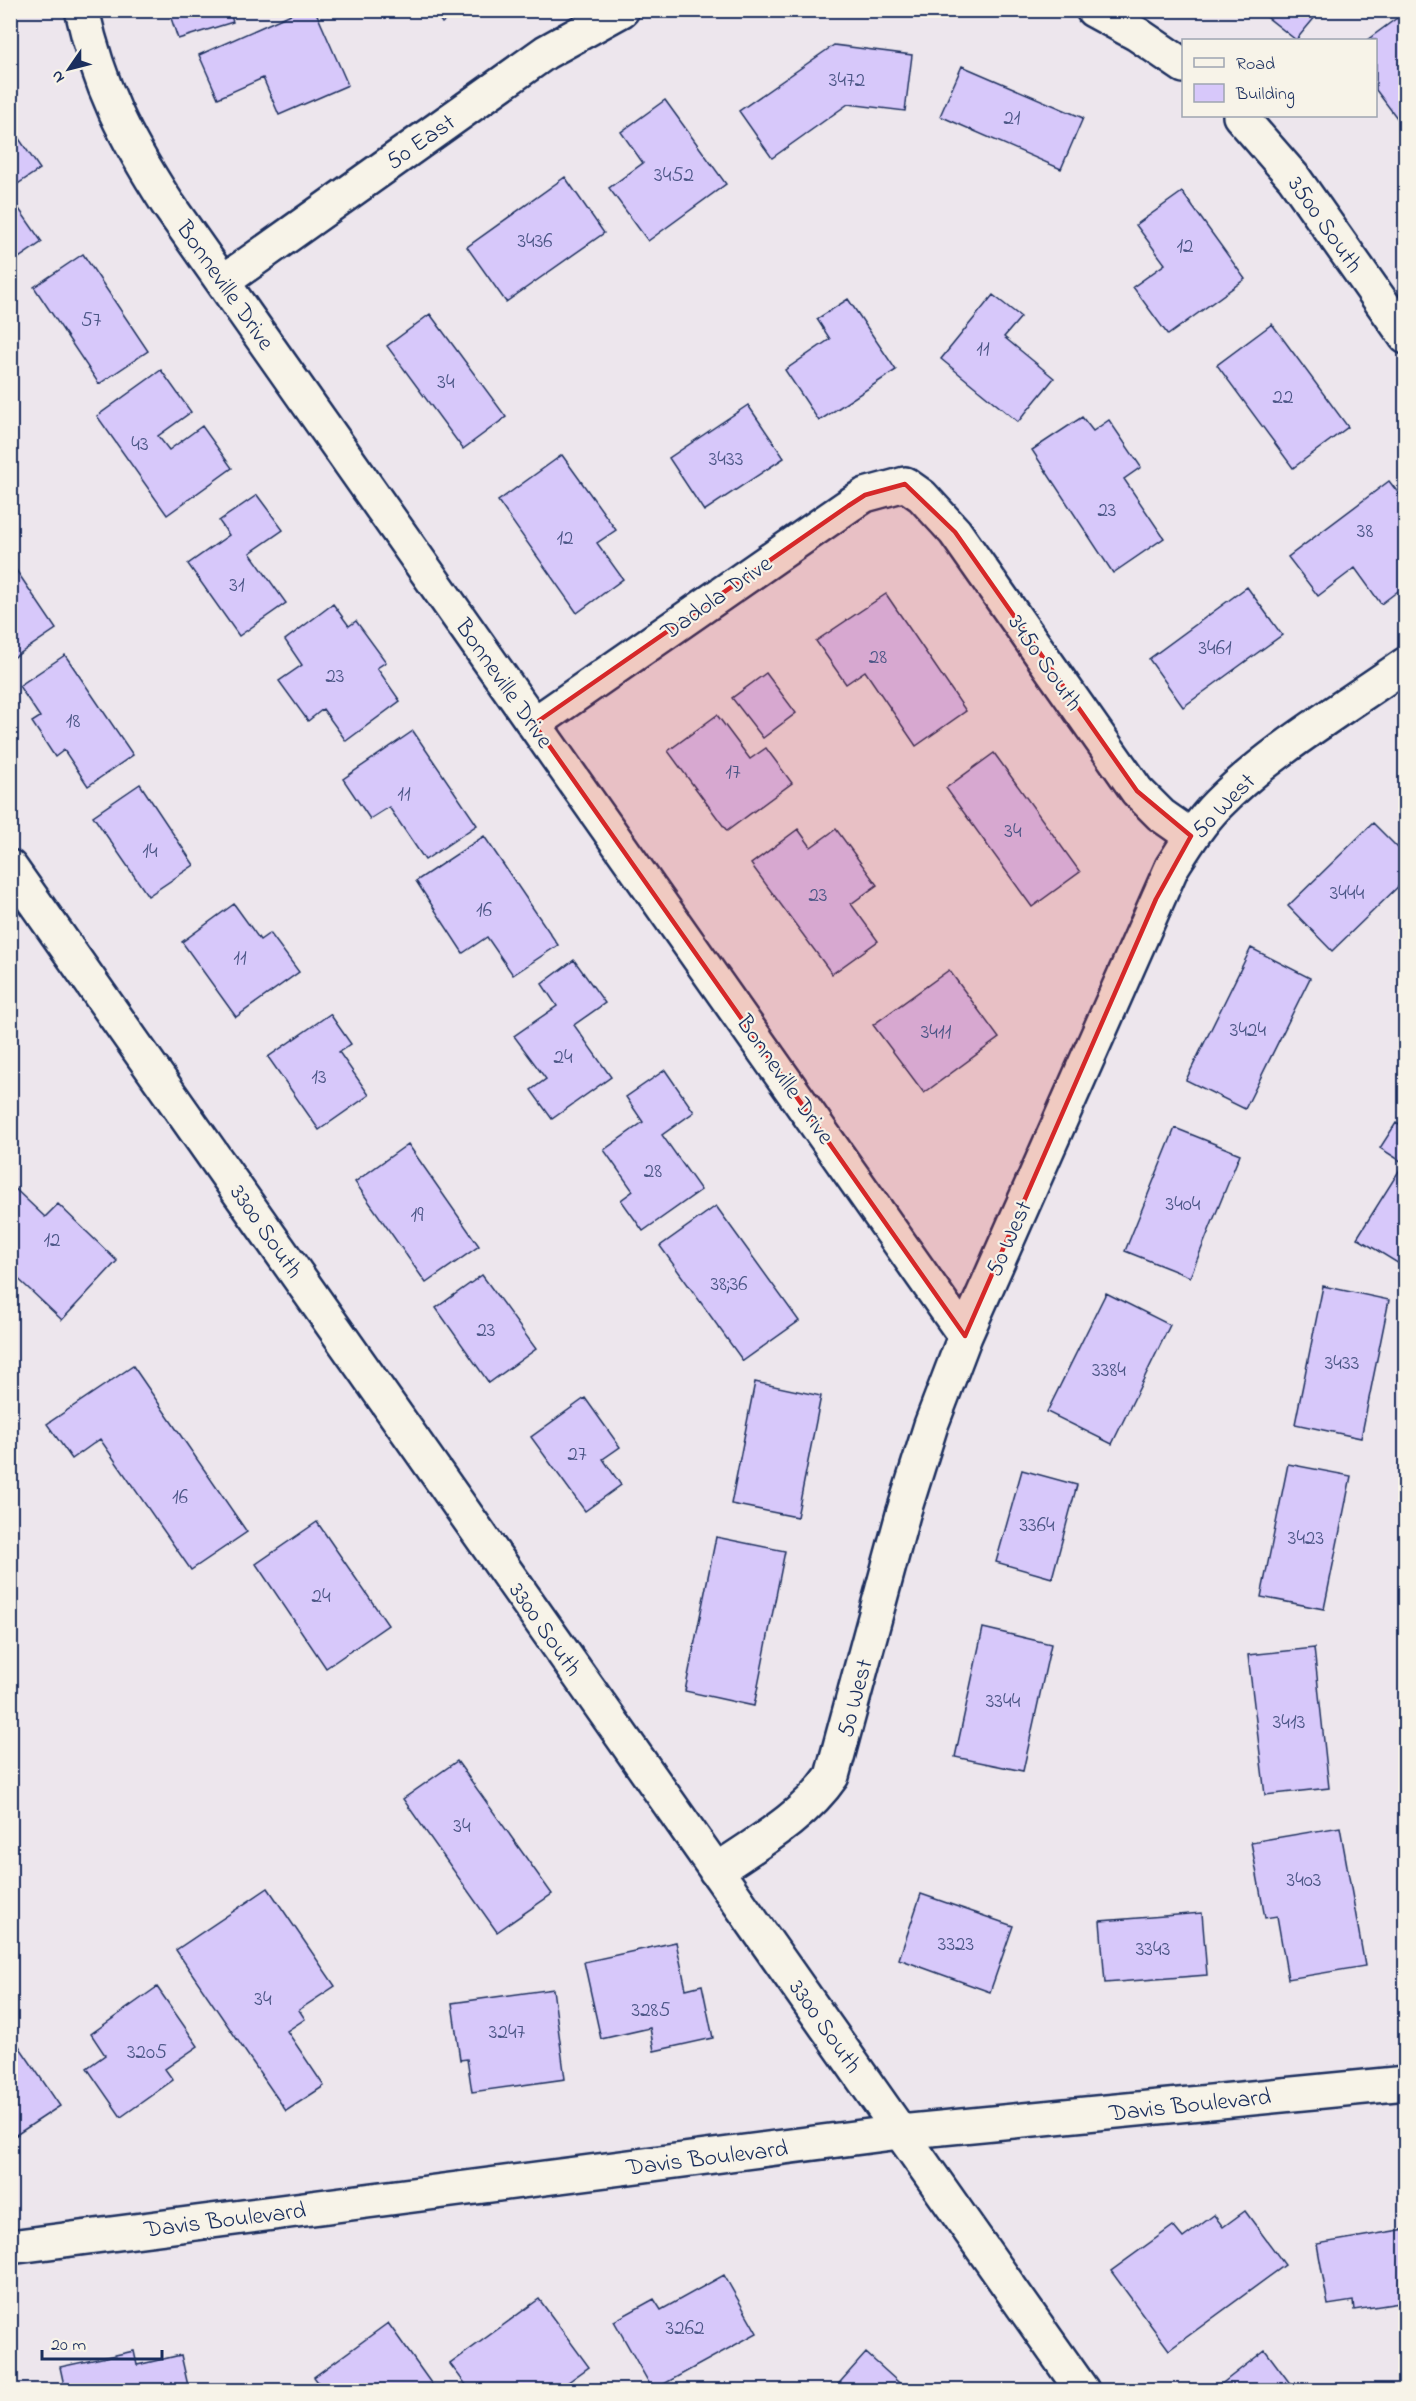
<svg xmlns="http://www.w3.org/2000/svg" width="1416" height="2401" viewBox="0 0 1416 2401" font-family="'Indie Flower',sans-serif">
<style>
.building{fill:#d7c8fa;stroke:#1b2f5e;stroke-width:1.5}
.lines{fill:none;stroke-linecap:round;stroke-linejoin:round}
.street-casing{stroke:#1b2f5e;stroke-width:38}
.secondary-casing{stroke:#1b2f5e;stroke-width:38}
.street{stroke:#f7f3e8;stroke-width:33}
.secondary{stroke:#f7f3e8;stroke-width:33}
.marked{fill:#d62828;fill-opacity:0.2;stroke:#d62828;stroke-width:4.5;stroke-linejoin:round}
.labels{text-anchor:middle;stroke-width:4.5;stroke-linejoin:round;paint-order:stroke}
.number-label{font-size:21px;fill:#4a5585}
.street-label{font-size:24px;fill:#1b2f5e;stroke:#f7f3e8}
</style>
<rect width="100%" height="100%" fill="#ede6ed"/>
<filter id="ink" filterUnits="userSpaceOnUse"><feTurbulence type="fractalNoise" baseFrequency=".0167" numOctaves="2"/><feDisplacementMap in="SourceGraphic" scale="12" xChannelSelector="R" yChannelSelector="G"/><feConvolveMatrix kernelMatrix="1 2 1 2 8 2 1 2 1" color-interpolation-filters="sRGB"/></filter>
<g filter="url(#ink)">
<path class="building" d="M175 10H229L233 22 178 39 169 12Z
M300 10H315L348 85 279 115 263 78 218 98 199 55Z
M433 10H459L442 23Z
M1258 10H1321L1296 40Z
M1397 18 1406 29V130L1376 90V40H1367Z
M834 45 912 55 905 111 848 104 772 158 739 111Z
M962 66 1083 118 1061 169 940 116Z
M665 100 726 184 648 241 609 188 643 163 621 132Z
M13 130 40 169 10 189V132Z
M565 177 604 233 506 302 467 247Z
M1182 192 1245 279 1168 335 1133 287 1165 264 1136 225Z
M10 196 42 242 10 264Z
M83 254 148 351 99 384 34 287Z
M993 295 1021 317 1004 337 1054 378 1018 422 941 359Z
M848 299 896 370 819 421 785 370 830 339 817 319Z
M430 314 506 417 463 449 387 346Z
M1272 324 1348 427 1293 468 1217 365Z
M161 370 191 412 158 436 169 450 202 426 232 468 167 515 97 416Z
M748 405 784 458 704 511 669 458Z
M1082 417 1093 431 1109 420 1141 467 1124 479 1164 538 1113 573 1032 450Z
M562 455 616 530 597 543 623 579 577 613 498 501Z
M1389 481 1406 503V585L1381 604 1355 568 1318 596 1288 557Z
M257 495 283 530 250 553 286 603 239 636 188 564 229 535 219 521Z
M10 561 56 629 10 660Z
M1247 587 1282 635 1183 707 1149 659Z
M886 594 966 711 916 746 865 671 846 684 816 641Z
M333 604 349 626 356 621 386 662 377 668 400 701 346 741 323 709 308 721 279 681 302 665 285 640Z
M65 655 133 755 88 786 64 750 55 757 32 722 40 717 19 686Z
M766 673 796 713 763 738 732 698Z
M717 715 750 759 766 748 792 783 727 831 668 751Z
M413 731 477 825 425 860 389 807 370 819 343 779Z
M994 753 1080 872 1032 907 946 788Z
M140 784 194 865 148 896 93 816Z
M1373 823 1406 856V879L1332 951 1288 906Z
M798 829 811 847 836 829 877 885 851 904 878 941 832 974 751 864Z
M484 836 558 945 513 975 487 937 463 953 416 881Z
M234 904 260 940 270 933 299 972 236 1017 182 942Z
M1251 948 1310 978 1245 1109 1186 1080Z
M574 960 605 1003 574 1025 611 1077 552 1119 531 1090 546 1079 514 1036 557 1006 542 984Z
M949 970 999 1038 924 1093 873 1025Z
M330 1014 351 1044 339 1052 369 1095 319 1130 268 1057Z
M665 1070 694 1112 662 1135 701 1190 643 1231 621 1200 633 1191 604 1150 643 1122 626 1097Z
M1396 1123 1406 1129 1404 1267 1357 1238 1404 1163 1380 1148Z
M1175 1128 1240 1154 1190 1277 1125 1251Z
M408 1144 479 1246 426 1283 355 1182Z
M10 1184 45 1217 58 1204 117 1261 62 1320 10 1271Z
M716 1206 799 1321 743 1361 660 1246Z
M482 1275 536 1349 489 1383 436 1308Z
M1323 1286 1389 1300 1361 1438 1295 1424Z
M1106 1293 1170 1325 1112 1444 1047 1412Z
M133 1366 247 1532 191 1570 100 1439 72 1459 47 1424Z
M755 1382 821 1396 797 1517 731 1504Z
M585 1398 620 1447 603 1459 621 1485 585 1511 531 1437Z
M1288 1464 1351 1476 1324 1609 1261 1597Z
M1022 1470 1077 1485 1052 1578 996 1562Z
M317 1522 388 1625 326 1668 256 1564Z
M716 1537 785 1551 754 1706 685 1691Z
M983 1628 1051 1644 1023 1771 955 1757Z
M1314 1648 1329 1788 1265 1795 1248 1655Z
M457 1761 552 1894 497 1932 403 1799Z
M1340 1827 1365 1966 1288 1979 1277 1916 1265 1918 1251 1842Z
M268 1888 335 1986 299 2010 305 2019 287 2031 324 2086 286 2111 176 1950Z
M921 1894 1013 1926 990 1992 899 1959Z
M1202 1913 1207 1975 1105 1983 1100 1921Z
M676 1942 686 1989 702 1985 713 2038 654 2051 650 2028 601 2039 584 1962Z
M157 1987 198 2046 165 2069 173 2080 121 2117 87 2068 105 2055 91 2034Z
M553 1989 565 2079 472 2092 467 2059 460 2060 452 2003Z
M10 2033 60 2106 10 2139Z
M1245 2211 1285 2265 1169 2350 1111 2271 1173 2226 1183 2238 1214 2215 1223 2227Z
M1406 2229V2302L1354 2310 1353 2301 1328 2305 1317 2244Z
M724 2275 757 2333 653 2390 614 2321 654 2299 661 2310Z
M539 2299 589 2367 557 2390H470L450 2364Z
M388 2323 436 2390H324L314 2377Z
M1265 2350 1295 2390H1216L1215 2389Z
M134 2351 137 2365 181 2355 189 2390H65L60 2367Z
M866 2353 907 2390H833Z"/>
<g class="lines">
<defs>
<path id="street" d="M82 10C99 87 125 138 167 203L965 1336
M1093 10 1137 34 1184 66
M1240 116 1294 178 1406 337
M224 281 546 52 622 10
M534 724 848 506 865 495 905 484 922 496 955 532 1137 791 1161 815 1191 836
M10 867 1082 2390
M716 1871C757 1843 804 1817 832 1776L903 1514 931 1425 965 1336 1172 867C1186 845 1200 822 1218 804 1269 752 1345 707 1406 664"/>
<path id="secondary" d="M10 2247 900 2132 1406 2083"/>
</defs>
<use href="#street" class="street-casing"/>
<use href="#secondary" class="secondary-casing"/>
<use href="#street" class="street"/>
<use href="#secondary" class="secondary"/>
</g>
</g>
<path class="marked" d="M905 484 955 532 1137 791 1191 836 1156 899 965 1336 534 724 848 506 865 495Z"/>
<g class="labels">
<g class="number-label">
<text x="847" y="86">3472</text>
<text x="1012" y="124">21</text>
<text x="674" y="181">3452</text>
<text x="535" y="247">3436</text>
<text x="1185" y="252">12</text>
<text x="91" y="326">57</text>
<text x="983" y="355">11</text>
<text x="446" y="388">34</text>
<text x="1283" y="403">22</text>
<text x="140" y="450">43</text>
<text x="726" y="465">3433</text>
<text x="1107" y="516">23</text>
<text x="1365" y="537">38</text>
<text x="565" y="544">12</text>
<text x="237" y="591">31</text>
<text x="1215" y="654">3461</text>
<text x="878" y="663">28</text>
<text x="335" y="682">23</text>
<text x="73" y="727">18</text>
<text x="733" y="778">17</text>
<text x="404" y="800">11</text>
<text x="1013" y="837">34</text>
<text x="150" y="857">14</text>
<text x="1347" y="899">3444</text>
<text x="818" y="901">23</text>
<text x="484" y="916">16</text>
<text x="240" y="964">11</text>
<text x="1248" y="1036">3424</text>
<text x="936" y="1038">3411</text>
<text x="563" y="1063">24</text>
<text x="319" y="1083">13</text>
<text x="653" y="1177">28</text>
<text x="1183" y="1210">3404</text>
<text x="417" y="1221">19</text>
<text x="52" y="1246">12</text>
<text x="729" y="1290">38;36</text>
<text x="486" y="1336">23</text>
<text x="1342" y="1369">3433</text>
<text x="1109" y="1376">3384</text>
<text x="577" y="1460">27</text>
<text x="180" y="1503">16</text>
<text x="1037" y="1531">3364</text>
<text x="1306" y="1544">3423</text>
<text x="321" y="1602">24</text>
<text x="1003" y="1707">3344</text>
<text x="1289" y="1728">3413</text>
<text x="462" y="1832">34</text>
<text x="1304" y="1886">3403</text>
<text x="956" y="1950">3323</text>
<text x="1153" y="1955">3343</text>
<text x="263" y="2005">34</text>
<text x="651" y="2016">3285</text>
<text x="507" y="2038">3247</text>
<text x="147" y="2058">3205</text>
<text x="685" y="2334">3262</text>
</g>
<g class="street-label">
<text transform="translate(420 141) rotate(-35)" y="8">50 East</text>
<text transform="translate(1326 224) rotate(55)" y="8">3500 South</text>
<text transform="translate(226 285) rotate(55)" y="8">Bonneville Drive</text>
<text transform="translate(716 597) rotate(-35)" y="8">Dadola Drive</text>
<text transform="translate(1046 662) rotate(55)" y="8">3450 South</text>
<text transform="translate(505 683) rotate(55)" y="8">Bonneville Drive</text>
<text transform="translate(1223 805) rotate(-46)" y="8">50 West</text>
<text transform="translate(786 1079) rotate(55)" y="8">Bonneville Drive</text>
<text transform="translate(267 1231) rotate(55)" y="8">3300 South</text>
<text transform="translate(1008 1238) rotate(-66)" y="8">50 West</text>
<text transform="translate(546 1629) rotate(55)" y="8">3300 South</text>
<text transform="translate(854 1698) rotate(-75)" y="8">50 West</text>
<text transform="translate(826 2026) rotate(55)" y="8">3300 South</text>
<text transform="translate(1190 2104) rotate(-6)" y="8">Davis Boulevard</text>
<text transform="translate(707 2157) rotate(-7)" y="8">Davis Boulevard</text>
<text transform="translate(225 2219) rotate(-7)" y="8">Davis Boulevard</text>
</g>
</g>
<rect width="1416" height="2401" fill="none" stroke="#f7f3e8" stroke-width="36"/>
<rect x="18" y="18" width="1380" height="2365" fill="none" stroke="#1b2f5e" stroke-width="2" filter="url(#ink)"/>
<rect x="1182" y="39" width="195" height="78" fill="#f7f3e8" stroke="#9fa5b1" stroke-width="1.5"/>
<rect x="1194" y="58" width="30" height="9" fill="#f7f3e8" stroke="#9fa5b1" stroke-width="1.5"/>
<text x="1236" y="69" font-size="18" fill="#1b2f5e">Road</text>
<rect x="1194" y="84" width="30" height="18" fill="#d7c8fa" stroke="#9fa5b1" stroke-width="1.5"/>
<text x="1236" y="99" font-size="18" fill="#1b2f5e">Building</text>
<g transform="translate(69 69) rotate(235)" stroke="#f7f3e8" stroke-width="4.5" paint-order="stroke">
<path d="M0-4.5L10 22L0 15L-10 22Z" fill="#1b2f5e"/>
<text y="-9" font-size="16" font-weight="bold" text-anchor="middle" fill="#1b2f5e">N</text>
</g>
<path d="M42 2350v9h120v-9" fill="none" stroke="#1b2f5e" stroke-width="3"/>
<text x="51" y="2350" font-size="18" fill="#1b2f5e" stroke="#f7f3e8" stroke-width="4.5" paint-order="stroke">20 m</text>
</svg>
